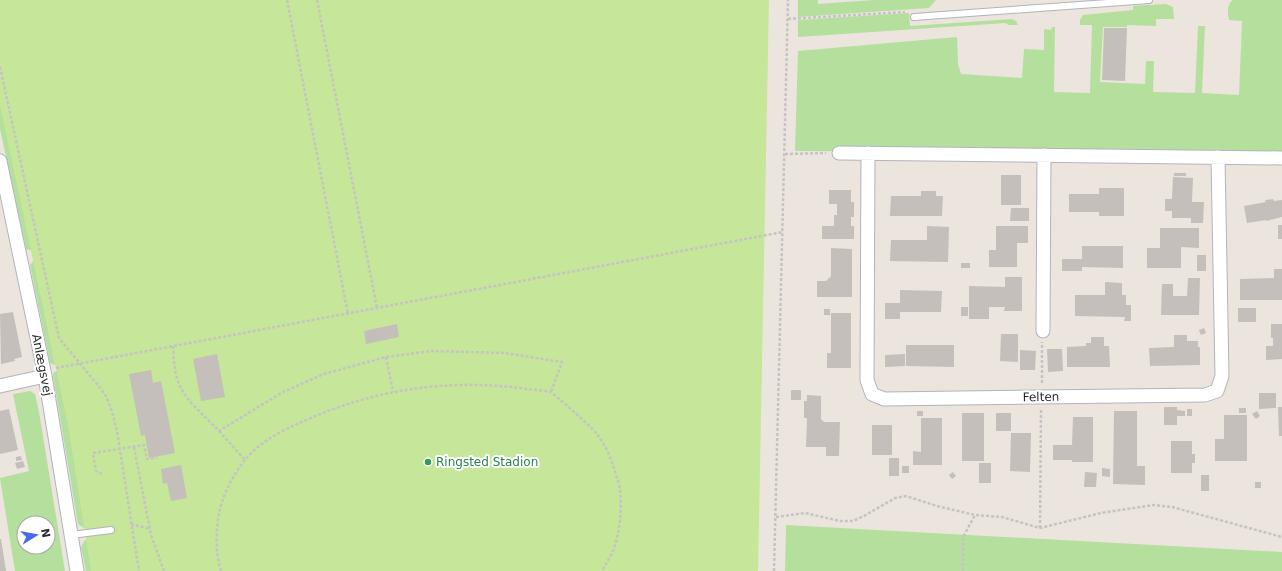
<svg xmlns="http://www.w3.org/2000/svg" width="1282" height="571" viewBox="0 0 1282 571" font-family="'DejaVu Sans',sans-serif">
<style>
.green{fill:#b4df9d;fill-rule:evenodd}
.pitch{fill:#c6e69a}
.building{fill:#c4bfba}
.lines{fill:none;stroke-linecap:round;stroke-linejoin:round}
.lane-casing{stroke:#b1b4bd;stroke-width:8}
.street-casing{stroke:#b1b4bd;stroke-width:15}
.path{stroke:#c4c4c4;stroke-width:2.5;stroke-dasharray:3 2;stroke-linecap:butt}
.lane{stroke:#fff;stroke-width:6}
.street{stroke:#fff;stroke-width:13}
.leisure-dot{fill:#2e9e5b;stroke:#fff;stroke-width:1.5}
.labels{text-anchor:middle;stroke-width:4;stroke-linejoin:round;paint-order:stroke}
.street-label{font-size:12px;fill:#2b2b2b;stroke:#fff}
.leisure-label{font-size:12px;fill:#27864d;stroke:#fff;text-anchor:start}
</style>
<rect width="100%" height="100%" fill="#ece5de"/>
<path class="green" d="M798 0H818V4L874 0H936L929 8 798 17Z
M1233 0H1282V152L795 151 798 51 957 37 958 64 961 74 1022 78 1024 49 1044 50V29L1051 30 1052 27H1055L1054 92 1090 93 1092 25H1080V20L1083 15 1133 10V6L1166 4 1173 7 1174 19H1156V26L1127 25V27H1103L1100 82 1145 84 1146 61H1154L1153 92 1195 93 1198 26H1205L1202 93 1239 95 1242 21 1229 20C1228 13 1226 5 1233 0Z
M909 13 910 26 1012 19 1016 21 1018 25H1008L1006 23 798 37V20Z
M0 81 34 251 26 249 0 129Z
M35 259 55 365 50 363 30 265Z
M77 366 98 527 84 528 78 524 53 376 54 372Z
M30 391 35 394 39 412 65 571H15L0 478 29 471 13 394ZM24 523H48V547H24Z
M786 525 1282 552V571H785Z
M99 537 96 571H86L81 547 85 540Z"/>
<path class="pitch" d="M0 0H769L758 571H91L68 425 0 105Z"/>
<path class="building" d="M1104 28H1127L1125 81 1102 80Z
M1174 173H1186V176H1174Z
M1001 175H1021V205H1001Z
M1173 177 1193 178 1192 202H1204L1203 223H1191V218H1172V211H1165V199H1172Z
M1099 188H1124V216H1099V212H1069V194H1099Z
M829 190H851V202H854V217H851V226H854V239H822V226H834V215H837V204H829Z
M921 191H936V196H943L942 216H890L891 196H921Z
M1273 199 1274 201 1282 200V217L1266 221V220L1247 223 1244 206 1266 202 1265 200Z
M1011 208H1029V221H1010Z
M1278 225H1282V239H1278Z
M927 226 949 227 948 262 890 261 891 240H927Z
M996 226H1028V243H1017V267H989V250H996Z
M1160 228H1199V248L1181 247V268H1147V248H1160Z
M1082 246H1123V268L1082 267V271H1062V259H1082Z
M831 248 852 249V297H817V281H826L831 276Z
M1197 255H1206V271H1197Z
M961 263H970V268H961Z
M1274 269H1282V300H1240V279L1274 278Z
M1005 277H1022V311H1004L1005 307H989V319H969V286L1005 287Z
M1188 278H1200L1199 315H1161L1162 284H1173V296H1187Z
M1105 282 1122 283V295H1126V305H1131V321H1124L1125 317 1075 316V295H1105Z
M900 290 942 291 941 312H900V319H885V303H900Z
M961 307H968V316H961Z
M1238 308H1256V322H1238Z
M824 309H830V315H824Z
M13 312 22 357 14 359 15 361 1 364 0 314Z
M831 313H851V368H827V353H831Z
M397 324 399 337 366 344 364 331Z
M1271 324H1282V359L1266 360V346H1273V338H1271Z
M1204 328 1206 333 1201 335 1199 330Z
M1001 334H1018V362L1000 361Z
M1174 335H1187V341H1198V347H1200V365L1150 366 1149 348 1174 347Z
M1091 337H1104V346H1109L1110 367H1067V347L1086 346V343H1091Z
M906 345H954V367L906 366Z
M1047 349H1062L1063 371 1048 372Z
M1020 350 1036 351 1035 370H1020Z
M217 354 225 397 201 401 193 359Z
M905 354V366L885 367V355Z
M151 370 153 383 161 381 175 453 149 458 145 435 141 436 129 374Z
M791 390H801V400H791Z
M1259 393H1276V408L1259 409Z
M807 395 821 396V419L824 422H840L839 456H826V447H806L807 418H804V401H807Z
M1164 407H1177V410L1185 411V416H1177V425H1164Z
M1278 407H1282V436H1279Z
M1239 408H1246V413H1239Z
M9 409 18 450 0 454V411Z
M1187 409H1192V416H1187Z
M917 411H923V416H917Z
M1114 411H1137V466H1145V485L1113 484Z
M1257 411 1260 416 1256 419 1252 414Z
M962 413H984V461H962Z
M996 413H1011V431H996Z
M1224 415H1247V461H1215V439H1224Z
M1073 417H1093V462H1072V460H1053V445H1072Z
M921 418H942V465H913V451L921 452Z
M872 425H892V455H872Z
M1011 433H1031L1030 472 1010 471Z
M1171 441H1192V454H1195V463H1192V473H1171Z
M21 456 22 460 16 461V457Z
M889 458H899V476H889Z
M23 461 25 467 17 469 15 463Z
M979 463H991V483H979Z
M181 465 187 498 171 501 167 483 163 484 161 469Z
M902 466H909V473H902Z
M1102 468 1110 469V477L1102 476Z
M953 472 956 476 952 479 949 475Z
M1085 472 1097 473 1096 487H1084Z
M1201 475H1209V491H1201Z
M1255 482H1261V488H1255Z
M0 539H1L6 571H0Z"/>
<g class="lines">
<defs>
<path id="lane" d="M914 17 1149 0
M71 535 111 530"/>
<path id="street" d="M839 153 1282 158
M868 153 867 380 872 394 884 399 1205 395 1217 391 1222 376 1218 157
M0 161 45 376 77 571
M1043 331 1044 155
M0 386 45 376"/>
</defs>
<use href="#lane" class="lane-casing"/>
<use href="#street" class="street-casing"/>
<path class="path" d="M287 0 348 314
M317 0 377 308
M788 19 905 12
M0 67 59 338 105 394 112 411 117 431 139 571
M785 154 826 153
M173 346C174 360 174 374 180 386 187 402 207 418 219 431L283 392 324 374 386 357 431 351 504 353 562 362 551 392
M386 357 393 392
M56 368 783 232
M1042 383V342
M219 431 245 460
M134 447 151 535 164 571
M102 474 96 471 93 453 144 445 147 459 157 458
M776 517 805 513 840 521H853L864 516 895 498 906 496 937 506 975 515 1002 517 1040 528 1101 513 1154 505 1172 507 1282 537
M131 524 150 529
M1040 528 1041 410
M221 571C215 553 216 531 219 513 223 494 233 475 245 460 259 442 283 430 304 421 375 389 450 378 527 389 534 390 543 390 550 392 555 394 591 427 596 433 604 442 610 456 614 468 616 475 619 483 620 490 622 510 620 532 613 551 610 558 605 565 602 571
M774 571 788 0
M963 571V537L975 515"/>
<use href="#lane" class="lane"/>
<use href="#street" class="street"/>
</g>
<circle class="leisure-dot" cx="428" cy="462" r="4"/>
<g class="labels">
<g class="street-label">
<text transform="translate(42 365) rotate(79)" y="4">Anlægsvej</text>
<text transform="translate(1041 397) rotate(-1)" y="4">Felten</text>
</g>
<g class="leisure-label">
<text x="436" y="466">Ringsted Stadion</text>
</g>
</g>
<g transform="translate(36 535) rotate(79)"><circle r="19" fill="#ffffff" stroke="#aaaaaa"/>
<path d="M0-3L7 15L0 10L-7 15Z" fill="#4768ef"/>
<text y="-6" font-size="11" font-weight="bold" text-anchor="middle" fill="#2b2b2b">N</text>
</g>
</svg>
